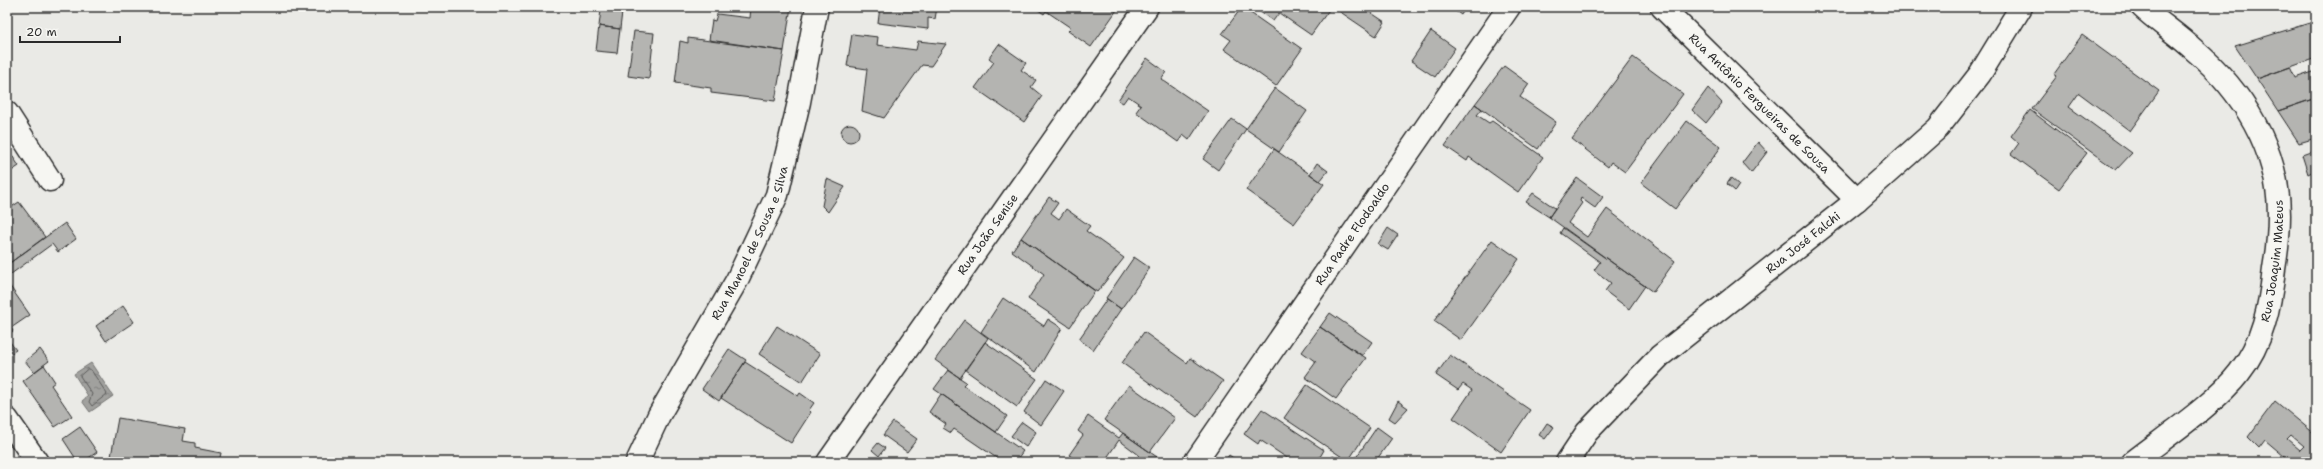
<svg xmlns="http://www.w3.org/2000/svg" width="2323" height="469" viewBox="0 0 2323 469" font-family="'Shantell Sans',sans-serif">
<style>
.water{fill:url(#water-ripples);stroke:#727270}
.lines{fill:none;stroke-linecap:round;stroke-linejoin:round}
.shore{stroke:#5a5a59;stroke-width:1}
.building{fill:#b4b4b1;stroke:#2b2b2b;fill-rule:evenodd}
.minor-casing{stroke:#2b2b2b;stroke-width:25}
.minor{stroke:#f6f6f2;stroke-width:22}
.labels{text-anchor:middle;stroke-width:4;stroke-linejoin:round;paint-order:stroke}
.street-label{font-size:12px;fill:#2b2b2b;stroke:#f6f6f2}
</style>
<defs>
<pattern id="water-ripples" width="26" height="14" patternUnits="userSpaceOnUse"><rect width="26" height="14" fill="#a1a19e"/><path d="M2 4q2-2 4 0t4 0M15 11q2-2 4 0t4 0" fill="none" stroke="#838381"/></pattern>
</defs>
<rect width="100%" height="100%" fill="#eaeae6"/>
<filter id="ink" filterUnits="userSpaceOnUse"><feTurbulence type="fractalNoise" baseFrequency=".025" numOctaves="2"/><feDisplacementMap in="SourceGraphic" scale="8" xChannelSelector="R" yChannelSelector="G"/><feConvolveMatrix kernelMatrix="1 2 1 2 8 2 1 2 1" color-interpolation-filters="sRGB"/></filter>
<g filter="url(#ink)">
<path class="water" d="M91 363 113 396 90 412 82 401 88 396 74 374Z"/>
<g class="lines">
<path class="shore" d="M88 369 91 370 107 394 92 406 89 402 92 394 80 376Z"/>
</g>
<path class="building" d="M751 7H791L784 51 709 40 712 20 715 21 717 14 750 18Z
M880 7H937L935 19 928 18V29L878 23Z
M1034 7H1119L1091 47 1068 31 1071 28 1046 11 1044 14Z
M1242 7 1302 49 1276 86 1224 49 1231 40 1222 34Z
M1253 7H1331L1311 35 1279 13 1273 21Z
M1333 7H1369L1367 10 1385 22 1376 36Z
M1450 7H1466L1461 15Z
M601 10 622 12 620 29 599 26Z
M2316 21V58L2257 79 2235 46Z
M599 26 620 29 617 53 596 51Z
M634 31 654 33 649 79 628 76Z
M1431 31 1455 48 1435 77 1411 61Z
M852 34 878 37 877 45 916 50 918 41 946 44 931 66 922 65 884 118 862 111 867 69 847 66Z
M2082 35 2159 91 2130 131 2079 93 2069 107 2132 153 2116 170 2032 109 2057 76 2054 74Z
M688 38 784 51 775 101 711 93V88L675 83 680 41 688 43Z
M999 44 1026 63 1021 70 1036 80 1031 87 1042 96 1024 122 975 88 994 62 989 58Z
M1633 57 1683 94 1625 172 1611 162 1608 167 1572 139Z
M1147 58 1166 72 1161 79 1208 111 1189 140 1183 135 1178 142 1136 112 1141 105 1128 96 1123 103 1118 100Z
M1504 66 1529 84 1520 97 1556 122 1538 149 1475 104Z
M2290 67 2295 78 2316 71V98L2278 111 2257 79Z
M1275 88 1307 111 1279 152 1246 129Z
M1708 88 1722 103 1706 123 1692 110Z
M2313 99 2316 108V138L2299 143 2278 111Z
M1475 104 1482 109 1477 115 1489 123 1492 121 1543 157 1518 192 1469 157 1467 161 1445 146Z
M2030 110 2087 153 2059 189 2011 154 2019 143 2011 136Z
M1232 119 1246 129 1218 170 1203 159Z
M1687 121 1721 147 1675 209 1641 183Z
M841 133a9 9 0 1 1 18 0a9 9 0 1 1-18 0Z
M1758 142 1767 152 1751 173 1742 163Z
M7 148 19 166 7 174Z
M1274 149 1324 184 1294 224 1246 190Z
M2316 150V170L2308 174 2302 155Z
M1317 163 1328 171 1320 181 1310 174Z
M1577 178 1603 197 1595 208 1581 198 1580 201 1582 203 1568 223 1587 237 1607 209 1675 261 1653 292 1549 217Z
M1731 178 1739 185 1735 191 1727 184Z
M827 179 845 187 828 212 822 206Z
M1533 193 1555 208 1549 217 1526 202Z
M1049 197 1058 203 1051 213 1059 219 1066 209 1090 226 1086 231 1124 258 1097 292 1021 238Z
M19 202 45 237 7 265V210Z
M65 223 76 239 58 252 52 244 7 277V265Z
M1388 228 1398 235 1388 250 1378 244Z
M1563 228 1645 286 1629 309 1605 291 1611 283 1594 270 1600 262 1560 233Z
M1021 238 1095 291 1070 327 1028 299 1044 274 1012 251Z
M1492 240 1519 259 1461 340 1434 321Z
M1134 257 1150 268 1121 309 1106 298Z
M7 282 30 315 11 328 13 331 7 336Z
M1003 298 1044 326 1048 319 1062 328 1036 372 981 332Z
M1107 299 1121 309 1093 350 1079 339Z
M123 306 134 322 106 341 96 326Z
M1330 313 1372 342 1362 356 1320 327Z
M964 320 988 338 960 378 935 360Z
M777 326 820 354 802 382 759 354Z
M1320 327 1366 358 1336 399 1305 377 1316 362 1302 352Z
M1144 332 1187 363 1190 358 1223 381 1197 417 1122 363Z
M7 338 16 350 7 356Z
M985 342 1037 379 1017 407 965 370Z
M40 349 49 361 34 372 25 361Z
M729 349 746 360 719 401 702 389Z
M1450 355 1530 410 1501 452 1453 418 1472 390 1463 384 1458 390 1436 375Z
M745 362 798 396 800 393 814 403 809 410 811 412 791 443 721 398Z
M44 365 55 382 51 385 72 416 55 427 23 381Z
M948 370 966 382 963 385 1007 416 996 432 934 389Z
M1046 379 1064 391 1041 425 1024 412Z
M1129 385 1175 418 1150 452 1104 420Z
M1307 385 1370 428 1348 461 1284 418Z
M941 394 1023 451 1015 462H996L998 459 954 429 951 433 943 428 946 424 929 412Z
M1398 401 1408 408 1395 422 1389 418Z
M2275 401 2316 435 2315 462H2291L2265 440 2259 448 2248 437ZM2291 435 2304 446 2300 450 2287 439Z
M1262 409 1324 450 1317 462H1293L1260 440 1258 444 1244 434Z
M1088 416 1119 438 1123 433 1164 462H1134L1139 455 1119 440 1104 462H1079L1069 455 1083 435 1078 431Z
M118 418 185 429 183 441 195 443V448L221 453 219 462H110Z
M893 422 917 439 907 452 883 435Z
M1022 422 1036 432 1026 447 1011 436Z
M1547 423 1554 427 1545 439 1539 435Z
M80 427 97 452 83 462H78L63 439Z
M1377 427 1392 438 1375 462H1353Z
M878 443 885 448 879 456 872 450Z
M1229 455 1239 462H1224Z
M1333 456 1341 462H1329Z
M1018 457 1025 462H1015Z"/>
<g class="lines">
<defs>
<g id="minor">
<path id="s1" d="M1662 7 1857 200"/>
<path d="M7 113 50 180"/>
<path d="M7 419 37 462"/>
<path id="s2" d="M637 462 659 415 737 280 777 195 799 102 817 7"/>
<path id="s3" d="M828 462 1147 7"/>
<path id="s4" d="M1195 462 1509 7"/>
<path id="s5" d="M1567 462 1587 432 1660 356 1857 200 1938 128 1980 74 2021 7"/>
<path id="s6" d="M2133 462C2165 437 2215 404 2239 373 2263 343 2270 306 2274 269 2277 251 2279 233 2279 215 2279 149 2242 90 2193 49 2177 34 2158 22 2142 7"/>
</g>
</defs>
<use href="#minor" class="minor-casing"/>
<use href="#minor" class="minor"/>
</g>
</g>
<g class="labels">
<g class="street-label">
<text dy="4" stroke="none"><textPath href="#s1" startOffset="137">Rua Antônio Fergueiras de Sousa</textPath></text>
<text dy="4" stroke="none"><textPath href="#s3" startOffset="278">Rua João Senise</textPath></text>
<text dy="4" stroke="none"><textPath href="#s4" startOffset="277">Rua Padre Flodoaldo</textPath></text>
<text dy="4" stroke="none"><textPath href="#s2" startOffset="247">Rua Manoel de Sousa e Silva</textPath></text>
<text dy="4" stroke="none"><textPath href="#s5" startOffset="324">Rua José Falchi</textPath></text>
<text dy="4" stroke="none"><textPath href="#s6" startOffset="258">Rua Joaquim Mateus</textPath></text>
</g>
</g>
<rect width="2323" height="469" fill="none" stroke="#f6f6f2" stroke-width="24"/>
<rect x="12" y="12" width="2299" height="445" fill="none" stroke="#2b2b2b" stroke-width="1.5" filter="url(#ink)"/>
<path d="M20 36v6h100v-6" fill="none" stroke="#2b2b2b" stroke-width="2"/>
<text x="26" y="36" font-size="12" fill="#2b2b2b" stroke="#f6f6f2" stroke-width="3" paint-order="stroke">20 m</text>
</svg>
